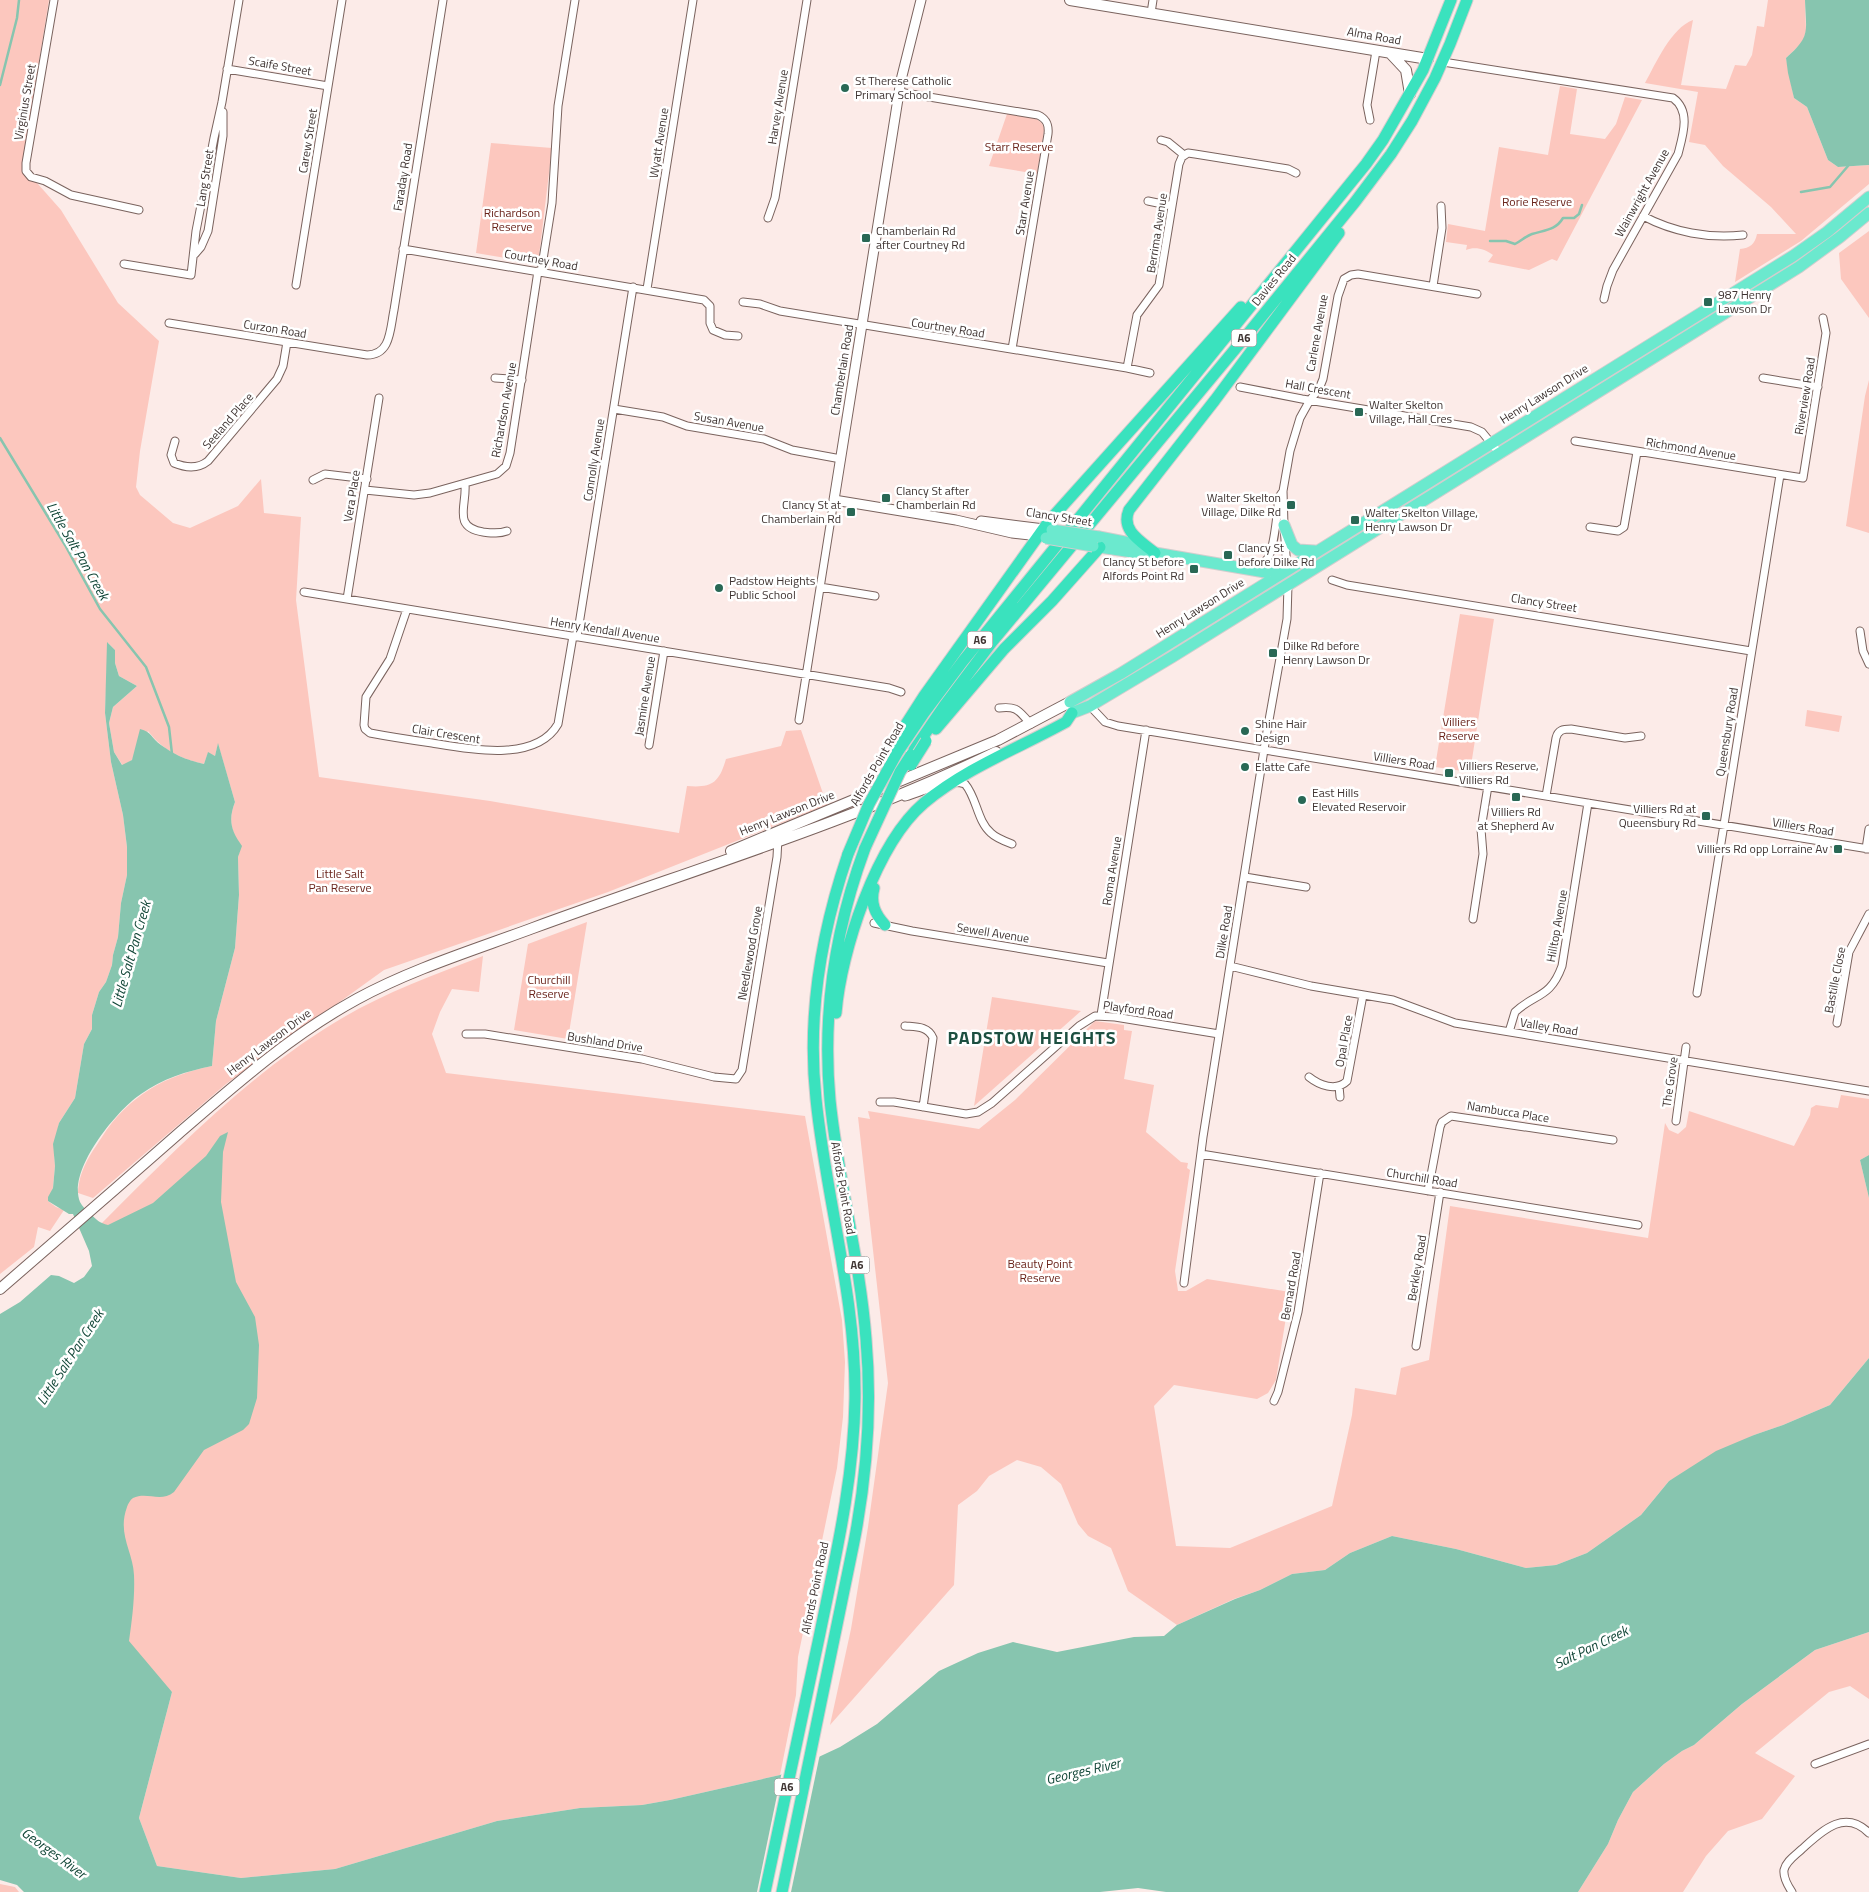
<svg xmlns="http://www.w3.org/2000/svg" width="1869" height="1892" viewBox="0 0 1869 1892" font-family="'Titillium Web',sans-serif">
<style>
.green{fill:#fcc7be}
.water{fill:#87c5af}
.pier{fill:#fcebe8}
.lines{fill:none;stroke-linecap:round;stroke-linejoin:round}
.stream{stroke:#87c5af;stroke-width:2.5}
.minor-casing{stroke:#7a635e;stroke-width:9}
.tertiary-casing{stroke:#7a635e;stroke-width:11}
.secondary-casing{stroke:#7a635e;stroke-width:12}
.primary-casing{stroke:#d1cece;stroke-width:13}
.trunk-casing{stroke:#d1cece;stroke-width:13}
.minor{stroke:#fff;stroke-width:7}
.tertiary{stroke:#fff;stroke-width:9}
.secondary{stroke:#fff;stroke-width:10}
.primary{stroke:#6be9ce;stroke-width:11}
.trunk{stroke:#3ae2be;stroke-width:11}
.primary-bridge-casing{stroke:#d1cece;stroke-width:13;stroke-linecap:butt}
.trunk-bridge-casing{stroke:#d1cece;stroke-width:13;stroke-linecap:butt}
.primary-bridge{stroke:#6be9ce;stroke-width:11}
.trunk-bridge{stroke:#3ae2be;stroke-width:11}
.poi-dot{fill:#296855;stroke:#fff;stroke-width:2}
.labels{text-anchor:middle;stroke-width:5;stroke-linejoin:round;paint-order:stroke}
.shield{fill:#fff;stroke:#797170;stroke-width:1}
.shield-label{font-size:11px;font-weight:bold;fill:#3f3432}
.street-label{font-size:12px;fill:#3f3432;stroke:#fff}
.poi-label{font-size:12px;fill:#3f3432;stroke:#fff;text-anchor:start}
.park-label{font-size:12px;fill:#6a241b;stroke:#fff}
.water-label{font-size:14px;font-style:italic;fill:#114637;stroke:#fff}
.district-label{font-size:18px;font-weight:bold;letter-spacing:1px;fill:#1c4f40;stroke:#fff}
</style>
<rect width="100%" height="100%" fill="#fcebe8"/>
<path class="green" d="M0 0H49L22 166 61 210 118 303 159 341 140 451 136 487 140 495 173 523 190 528 238 506 261 479 264 513 301 517 296 600 319 777 490 801 679 833 687 786C712 788 719 783 726 759L781 746 786 731 801 730 827 805 608 892 384 970 226 1084 93 1198 78 1193C79 1170 90 1155 102 1137 128 1096 166 1075 212 1066L216 1021 235 948 239 895 238 857 241 846C231 831 228 820 235 802L218 744 215 756 208 753 204 764C179 758 164 751 148 731L132 760 123 766 114 752 109 723 113 707 137 686 119 676 115 663V650L108 643 105 713 111 762 123 815 127 847V875L121 903 118 937 113 955 112 965 106 982 99 992 92 1015V1029L84 1044 75 1098 59 1123 54 1150 55 1166 53 1188 48 1201 56 1207 64 1210 50 1231 38 1227 34 1247 0 1274Z
M1768 0H1805L1806 31 1803 42 1786 58 1794 98 1807 107 1828 160 1838 167 1869 165V184L1801 241 1735 282 1740 249C1750 248 1755 244 1757 234H1796L1771 207 1723 166 1705 145 1689 142 1698 92 1645 83C1656 63 1671 28 1693 20L1681 85 1726 89 1735 65 1746 66 1752 55 1757 26 1764 27Z
M1560 86 1577 89 1570 134 1605 139 1616 124 1625 97 1642 100 1557 261 1552 259 1529 270 1488 262 1493 255C1485 249 1475 246 1466 250L1467 245 1446 242 1448 224 1485 231 1499 147 1548 155Z
M1007 114C1019 116 1043 114 1044 130L1037 174 989 166Z
M491 143 552 148 539 256 534 263 476 253Z
M1869 231V318L1841 279 1839 253Z
M1869 380V533L1846 526 1865 396Z
M1460 614 1494 619 1470 772 1435 767Z
M1807 710 1842 716 1839 732 1805 726Z
M587 922 568 1039 514 1030 528 944Z
M483 956 479 992 452 989 440 1012 432 1034 446 1073 805 1116 842 1320 845 1362 843 1417 837 1468 798 1657 796 1695 780 1775 670 1800 642 1805 580 1808 497 1821 335 1869 241 1878 157 1866 139 1818 172 1692 30 1592 134 1232 101 1224C173 1152 247 1076 334 1023 381 994 431 976 483 956Z
M992 997 1081 1011 974 1106Z
M1095 1021 1124 1025V1030L1132 1031 1124 1079 1154 1085 1146 1132 1181 1162 1188 1163 1187 1168 1190 1170 1175 1271 1178 1291H1186L1207 1279 1290 1292 1276 1380 1268 1393 1257 1399 1174 1385 1154 1406 1176 1546 1230 1548 1332 1506 1352 1415 1355 1388 1396 1395 1401 1368 1429 1360 1450 1206 1648 1238 1665 1123 1669 1130 1678 1134 1686 1127 1689 1111 1794 1146 1810 1115 1811 1108 1816 1105 1838 1108 1841 1095 1869 1099V1155L1860 1160 1869 1198V1358L1830 1405 1783 1425 1754 1435 1669 1481 1641 1515 1587 1553 1556 1565 1526 1568 1456 1549 1392 1536 1350 1553 1325 1570 1292 1574 1260 1590 1234 1599 1177 1625 1128 1591 1111 1548 1088 1536 1078 1524 1061 1484 1041 1467 1017 1460 989 1476 977 1491 958 1505 954 1585 830 1725 851 1629 868 1527 888 1383 858 1117 870 1119 868 1111 979 1129 1015 1100Z
M1869 1632V1699L1850 1686 1829 1692 1755 1753 1795 1776 1762 1819 1728 1831 1706 1856 1683 1892H1578L1608 1844 1618 1820 1633 1792 1664 1764 1682 1751 1694 1745 1742 1704 1815 1650Z
M0 1884 15 1887 19 1892H0Z"/>
<path class="water" d="M1805 0H1869V165L1838 167 1828 160 1807 107 1794 98 1788 73 1786 58C1811 36 1806 32 1805 0Z
M107 642 115 650V663L119 676 137 686 113 707 109 723 114 752 122 765 132 760 140 729C152 732 151 738 161 745 177 756 184 759 204 764L208 752 215 756 218 743 235 802C228 820 231 831 242 846L238 857 239 895 235 948 216 1021 212 1066C187 1071 162 1079 141 1094 117 1110 67 1170 80 1202 82 1206 86 1210 90 1213 96 1220 100 1223 108 1225L153 1203 206 1156 220 1136 228 1132 223 1152 221 1202 236 1282 255 1317 259 1345 257 1398 249 1424 243 1430 204 1450 174 1492C160 1503 147 1491 133 1498 130 1500 128 1504 127 1507 117 1534 133 1551 134 1575 135 1597 132 1620 129 1641L172 1692 139 1818 157 1866 241 1878 335 1869 497 1821 580 1808 642 1805 670 1800 780 1775 840 1747 877 1724 939 1671 978 1653 1013 1642 1057 1652 1134 1637 1164 1636 1177 1625 1235 1599 1260 1590 1292 1574 1325 1570 1350 1553 1392 1536 1456 1549 1526 1568 1556 1565 1587 1553 1641 1515 1669 1481 1716 1451 1754 1435 1783 1425 1830 1405 1869 1358V1632L1815 1650 1742 1704 1694 1745 1682 1751 1664 1764 1633 1792 1618 1820 1608 1844 1578 1892H1166L1138 1888 1100 1892H24L17 1885 0 1880V1314L20 1302 51 1275 59 1276 74 1283 84 1277 92 1266 89 1251 73 1214H69L48 1201V1197L53 1188 55 1166 53 1144 59 1123 75 1098 84 1044 92 1029V1015L99 992 106 982 112 965 113 955 118 937 121 903 127 875V847L123 815 111 762 105 713Z
M1869 1155V1198L1860 1160Z"/>
<path class="pier" d="M820 1754 791 1892H757L782 1771Z"/>
<g class="lines">
<path class="stream" d="M0 85 17 18 19 0
M1801 192 1830 187 1848 166
M1490 241H1506L1515 244C1521 241 1526 236 1532 234 1545 230 1556 230 1563 218H1574L1579 214 1582 205
M0 438 65 545 100 609 146 667 169 727 172 754"/>
<defs>
<path id="minor" d="M54 0 26 163V171L31 177 45 181 71 195 139 210
M1151 13 1153 0
M1443 62 1673 98C1691 111 1683 135 1678 154L1613 270 1607 286 1604 299
M227 69 328 86
M899 92 1038 115C1047 119 1049 125 1048 134L1012 349
M1370 120 1367 105 1376 51
M1161 140 1168 142 1184 155
M1148 201 1172 206
M1643 216C1673 232 1709 239 1743 235
M768 218 775 198 807 0
M403 249 704 300 710 306V323L713 330 725 335 738 336
M195 254 201 247 208 231 223 136V112
M124 264 191 275 196 231 214 138 222 102 239 0
M541 272 552 203 558 106 575 0
M296 285 342 0
M1433 286 1442 228 1441 206
M647 289 693 0
M743 302 760 304 780 311 1127 368 1150 373
M169 323 367 355C391 355 390 329 394 310L443 0
M1127 368 1137 315 1159 285 1179 164 1182 157 1188 153 1195 154 1288 169 1296 173
M495 378 522 380
M1763 378 1818 387
M1240 387 1302 399 1471 427 1482 432 1500 454
M614 409 663 417 687 426 764 439 792 450 841 459
M175 441 171 455 174 463C186 468 198 469 208 461L277 379 283 366 287 342
M1575 441 1803 478 1826 333 1823 318
M313 480 325 474 367 479
M465 484C467 506 452 527 483 532 492 533 499 534 507 531
M365 490 414 495 430 493 497 474 506 466 510 453 538 271
M1590 527 1618 531 1624 527 1637 452
M1251 568C1257 566 1264 564 1268 558 1275 546 1277 512 1279 497L1283 491
M1287 570 1284 525 1283 491 1290 451 1300 418 1310 400 1319 389 1323 379 1338 296 1344 279 1351 275 1358 274 1477 294
M1332 580 1347 585 1751 651
M820 587 875 596
M304 592 889 688 901 692
M347 599 379 398
M407 609 390 659 366 697 364 725 365 729 370 733C391 737 411 740 432 743 468 749 536 763 558 724L573 636
M1860 631 1863 651 1869 664
M577 637 633 287
M1090 706 1105 722 1118 726 1869 849
M999 708C1019 706 1018 711 1031 724
M799 720 834 500
M649 745 664 651
M1546 796 1556 738C1558 730 1563 729 1571 729L1625 738 1641 736
M905 797C924 792 946 778 965 784 977 798 977 821 991 833 996 838 1004 841 1012 844
M1866 849 1869 829
M1245 877 1306 887
M1473 919 1483 854 1481 829 1488 786
M874 923 912 931 1108 963
M1230 966 1311 986 1393 1000 1455 1023 1869 1091
M1697 993 1780 475
M1101 1015 1146 730
M1837 1023 1849 952 1869 914
M905 1026C916 1027 928 1026 933 1038L923 1107
M1509 1032 1515 1012C1535 993 1550 999 1562 966L1588 803
M466 1034H485L642 1059 714 1077 736 1079 742 1070 777 857 778 838
M1309 1077C1319 1085 1336 1092 1347 1081L1363 995
M1339 1086 1340 1097
M880 1102H894L966 1114 978 1112 992 1103 1079 1026 1095 1016 1115 1017 1219 1034
M1676 1121 1686 1047
M1201 1154 1638 1225
M1428 1191 1440 1127 1442 1122 1451 1116 1613 1140
M1184 1283 1203 1137 1266 737 1287 619 1288 585
M1416 1346 1440 1192
M1274 1401 1278 1392 1298 1312 1320 1173
M1815 1764 1869 1744
M1792 1892C1788 1886 1783 1878 1784 1870 1786 1861 1796 1855 1802 1849 1821 1832 1844 1808 1869 1833"/>
<path id="tertiary" d="M921 0 901 80 834 500 956 520 1012 533 1039 536
M981 521 1044 529"/>
<path id="secondary" d="M1070 0 1428 59
M1391 54 1406 70 1410 94
M731 851 998 740 1070 702
M0 1289C59 1238 119 1186 178 1134 235 1085 291 1035 357 999 412 969 474 950 533 928 688 871 847 824 996 752"/>
<path id="primary" d="M1284 525 1292 545 1298 550 1315 551
M1099 537 1140 545 1148 550
M1093 546 1139 553H1155L1265 572 1285 570
M1070 702 1120 674 1793 256 1827 232 1869 197
M1072 713 1090 706 1172 657 1799 267 1840 237 1869 213"/>
<path id="trunk" d="M1155 553C1142 542 1120 531 1129 510L1215 400 1339 233
M936 729 1004 649 1052 601 1100 547
M914 750 944 706 992 642 1246 336 1355 202 1391 154 1412 121 1435 78 1450 44 1467 0
M897 753 924 713 963 661 1366 164 1383 140 1423 70 1451 0
M885 757 924 696 1049 521 1241 307
M874 888C870 903 875 914 885 925
M836 1013C841 951 876 844 924 803 966 768 1019 748 1066 722L1072 713
M765 1892C784 1806 801 1719 820 1633 836 1555 854 1478 855 1398 856 1296 826 1199 816 1099 807 1016 821 933 848 854
M782 1892 854 1542C867 1475 872 1407 866 1339 860 1259 838 1180 830 1100 822 1013 835 929 865 848"/>
</defs>
<use href="#minor" class="minor-casing"/>
<use href="#tertiary" class="tertiary-casing"/>
<use href="#secondary" class="secondary-casing"/>
<use href="#primary" class="primary-casing"/>
<use href="#trunk" class="trunk-casing"/>
<use href="#minor" class="minor"/>
<use href="#tertiary" class="tertiary"/>
<use href="#secondary" class="secondary"/>
<use href="#primary" class="primary"/>
<use href="#trunk" class="trunk"/>
<defs>
<path id="primary-bridge" d="M1052 530 1099 537
M1046 538 1093 546"/>
<path id="trunk-bridge" d="M911 765 926 741
M865 848 900 772 911 755
M848 854 869 804 897 753"/>
</defs>
<use href="#primary-bridge" class="primary-bridge-casing"/>
<use href="#trunk-bridge" class="trunk-bridge-casing"/>
<use href="#primary-bridge" class="primary-bridge"/>
<use href="#trunk-bridge" class="trunk-bridge"/>
</g>
<g class="poi-dot">
<circle cx="845" cy="88" r="5"/>
<rect x="861" y="233" width="10" height="10" rx="2.5"/>
<rect x="1703" y="297" width="10" height="10" rx="2.5"/>
<rect x="1354" y="407" width="10" height="10" rx="2.5"/>
<rect x="881" y="493" width="10" height="10" rx="2.5"/>
<rect x="1286" y="500" width="10" height="10" rx="2.5"/>
<rect x="846" y="507" width="10" height="10" rx="2.5"/>
<rect x="1350" y="515" width="10" height="10" rx="2.5"/>
<rect x="1223" y="550" width="10" height="10" rx="2.5"/>
<rect x="1189" y="564" width="10" height="10" rx="2.5"/>
<circle cx="719" cy="588" r="5"/>
<rect x="1268" y="648" width="10" height="10" rx="2.5"/>
<circle cx="1245" cy="731" r="5"/>
<circle cx="1245" cy="767" r="5"/>
<rect x="1444" y="768" width="10" height="10" rx="2.5"/>
<rect x="1511" y="792" width="10" height="10" rx="2.5"/>
<circle cx="1302" cy="800" r="5"/>
<rect x="1701" y="811" width="10" height="10" rx="2.5"/>
<rect x="1833" y="844" width="10" height="10" rx="2.5"/>
</g>
<g class="labels">
<g class="shield">
<rect x="1231.5" y="329.5" width="25" height="17" rx="4"/>
<rect x="967.5" y="631.5" width="25" height="17" rx="4"/>
<rect x="844.5" y="1256.5" width="25" height="17" rx="4"/>
<rect x="774.5" y="1778.5" width="25" height="17" rx="4"/>
</g>
<g class="shield-label">
<text x="1244" y="342">A6</text>
<text x="980" y="644">A6</text>
<text x="857" y="1269">A6</text>
<text x="787" y="1791">A6</text>
</g>
<g class="street-label">
<text transform="translate(1374 36) rotate(10)" y="4">Alma Road</text>
<text transform="translate(280 66) rotate(10)" y="4">Scaife Street</text>
<text transform="translate(25 102) rotate(-80)" y="4">Virginius Street</text>
<text transform="translate(778 107) rotate(-81)" y="4">Harvey Avenue</text>
<text transform="translate(308 141) rotate(-81)" y="4">Carew Street</text>
<text transform="translate(659 143) rotate(-81)" y="4">Wyatt Avenue</text>
<text transform="translate(403 177) rotate(-81)" y="4">Faraday Road</text>
<text transform="translate(205 178) rotate(-81)" y="4">Lang Street</text>
<text transform="translate(1642 193) rotate(-61)" y="4">Wainwright Avenue</text>
<text transform="translate(1025 203) rotate(-81)" y="4">Starr Avenue</text>
<text transform="translate(1157 233) rotate(-81)" y="4">Berrima Avenue</text>
<text transform="translate(541 260) rotate(10)" y="4">Courtney Road</text>
<text transform="translate(1274 280) rotate(-51)" y="4">Davies Road</text>
<text transform="translate(948 328) rotate(9)" y="4">Courtney Road</text>
<text transform="translate(275 329) rotate(9)" y="4">Curzon Road</text>
<text transform="translate(1317 333) rotate(-80)" y="4">Carlene Avenue</text>
<text transform="translate(842 370) rotate(-81)" y="4">Chamberlain Road</text>
<text transform="translate(1318 389) rotate(10)" y="4">Hall Crescent</text>
<text transform="translate(1544 394) rotate(-32)" y="4">Henry Lawson Drive</text>
<text transform="translate(1805 396) rotate(-81)" y="4">Riverview Road</text>
<text transform="translate(504 410) rotate(-80)" y="4">Richardson Avenue</text>
<text transform="translate(228 421) rotate(-49)" y="4">Seeland Place</text>
<text transform="translate(729 422) rotate(10)" y="4">Susan Avenue</text>
<text transform="translate(1691 449) rotate(9)" y="4">Richmond Avenue</text>
<text transform="translate(594 460) rotate(-81)" y="4">Connolly Avenue</text>
<text transform="translate(352 496) rotate(-81)" y="4">Vera Place</text>
<text transform="translate(1059 517) rotate(9)" y="4">Clancy Street</text>
<text transform="translate(1544 603) rotate(9)" y="4">Clancy Street</text>
<text transform="translate(1200 608) rotate(-32)" y="4">Henry Lawson Drive</text>
<text transform="translate(605 630) rotate(9)" y="4">Henry Kendall Avenue</text>
<text transform="translate(645 696) rotate(-81)" y="4">Jasmine Avenue</text>
<text transform="translate(1727 732) rotate(-81)" y="4">Queensbury Road</text>
<text transform="translate(446 734) rotate(9)" y="4">Clair Crescent</text>
<text transform="translate(1404 761) rotate(9)" y="4">Villiers Road</text>
<text transform="translate(877 764) rotate(-60)" y="4">Alfords Point Road</text>
<text transform="translate(787 813) rotate(-22)" y="4">Henry Lawson Drive</text>
<text transform="translate(1803 827) rotate(9)" y="4">Villiers Road</text>
<text transform="translate(1112 871) rotate(-81)" y="4">Roma Avenue</text>
<text transform="translate(1557 926) rotate(-80)" y="4">Hilltop Avenue</text>
<text transform="translate(1224 932) rotate(-81)" y="4">Dilke Road</text>
<text transform="translate(993 933) rotate(9)" y="4">Sewell Avenue</text>
<text transform="translate(750 953) rotate(-80)" y="4">Needlewood Grove</text>
<text transform="translate(1835 980) rotate(-79)" y="4">Bastille Close</text>
<text transform="translate(1138 1010) rotate(8)" y="4">Playford Road</text>
<text transform="translate(1549 1027) rotate(9)" y="4">Valley Road</text>
<text transform="translate(1344 1041) rotate(-80)" y="4">Opal Place</text>
<text transform="translate(269 1042) rotate(-37)" y="4">Henry Lawson Drive</text>
<text transform="translate(605 1042) rotate(9)" y="4">Bushland Drive</text>
<text transform="translate(1670 1082) rotate(-82)" y="4">The Grove</text>
<text transform="translate(1508 1112) rotate(9)" y="4">Nambucca Place</text>
<text transform="translate(1422 1178) rotate(9)" y="4">Churchill Road</text>
<text transform="translate(843 1188) rotate(80)" y="4">Alfords Point Road</text>
<text transform="translate(1417 1268) rotate(-81)" y="4">Berkley Road</text>
<text transform="translate(1291 1286) rotate(-80)" y="4">Bernard Road</text>
<text transform="translate(815 1588) rotate(-78)" y="4">Alfords Point Road</text>
</g>
<g class="poi-label">
<text x="855" y="85">St Therese Catholic<tspan x="855" dy="14">Primary School</tspan></text>
<text x="876" y="235">Chamberlain Rd<tspan x="876" dy="14">after Courtney Rd</tspan></text>
<text x="1718" y="299">987 Henry<tspan x="1718" dy="14">Lawson Dr</tspan></text>
<text x="1369" y="409">Walter Skelton<tspan x="1369" dy="14">Village, Hall Cres</tspan></text>
<text x="896" y="495">Clancy St after<tspan x="896" dy="14">Chamberlain Rd</tspan></text>
<text x="1281" y="502" text-anchor="end">Walter Skelton<tspan x="1281" dy="14">Village, Dilke Rd</tspan></text>
<text x="841" y="509" text-anchor="end">Clancy St at<tspan x="841" dy="14">Chamberlain Rd</tspan></text>
<text x="1365" y="517">Walter Skelton Village,<tspan x="1365" dy="14">Henry Lawson Dr</tspan></text>
<text x="1238" y="552">Clancy St<tspan x="1238" dy="14">before Dilke Rd</tspan></text>
<text x="1184" y="566" text-anchor="end">Clancy St before<tspan x="1184" dy="14">Alfords Point Rd</tspan></text>
<text x="729" y="585">Padstow Heights<tspan x="729" dy="14">Public School</tspan></text>
<text x="1283" y="650">Dilke Rd before<tspan x="1283" dy="14">Henry Lawson Dr</tspan></text>
<text x="1255" y="728">Shine Hair<tspan x="1255" dy="14">Design</tspan></text>
<text x="1459" y="770">Villiers Reserve,<tspan x="1459" dy="14">Villiers Rd</tspan></text>
<text x="1255" y="771">Elatte Cafe</text>
<text x="1312" y="797">East Hills<tspan x="1312" dy="14">Elevated Reservoir</tspan></text>
<text x="1696" y="813" text-anchor="end">Villiers Rd at<tspan x="1696" dy="14">Queensbury Rd</tspan></text>
<text x="1516" y="816" text-anchor="middle">Villiers Rd<tspan x="1516" dy="14">at Shepherd Av</tspan></text>
<text x="1828" y="853" text-anchor="end">Villiers Rd opp Lorraine Av</text>
</g>
<g class="park-label">
<text x="1019" y="151">Starr Reserve</text>
<text x="1537" y="206">Rorie Reserve</text>
<text x="512" y="217">Richardson<tspan x="512" dy="14">Reserve</tspan></text>
<text x="1459" y="726">Villiers<tspan x="1459" dy="14">Reserve</tspan></text>
<text x="340" y="878">Little Salt<tspan x="340" dy="14">Pan Reserve</tspan></text>
<text x="549" y="984">Churchill<tspan x="549" dy="14">Reserve</tspan></text>
<text x="1040" y="1268">Beauty Point<tspan x="1040" dy="14">Reserve</tspan></text>
</g>
<g class="water-label">
<text transform="translate(78 551) rotate(60)" y="5">Little Salt Pan Creek</text>
<text transform="translate(131 954) rotate(-74)" y="5">Little Salt Pan Creek</text>
<text transform="translate(70 1357) rotate(-57)" y="5">Little Salt Pan Creek</text>
<text transform="translate(1591 1647) rotate(-26)" y="5">Salt Pan Creek</text>
<text transform="translate(1083 1771) rotate(-13)" y="5">Georges River</text>
<text transform="translate(54 1853) rotate(36)" y="5">Georges River</text>
</g>
<g class="district-label">
<text x="1032" y="1044">PADSTOW HEIGHTS</text>
</g>
</g>
</svg>
